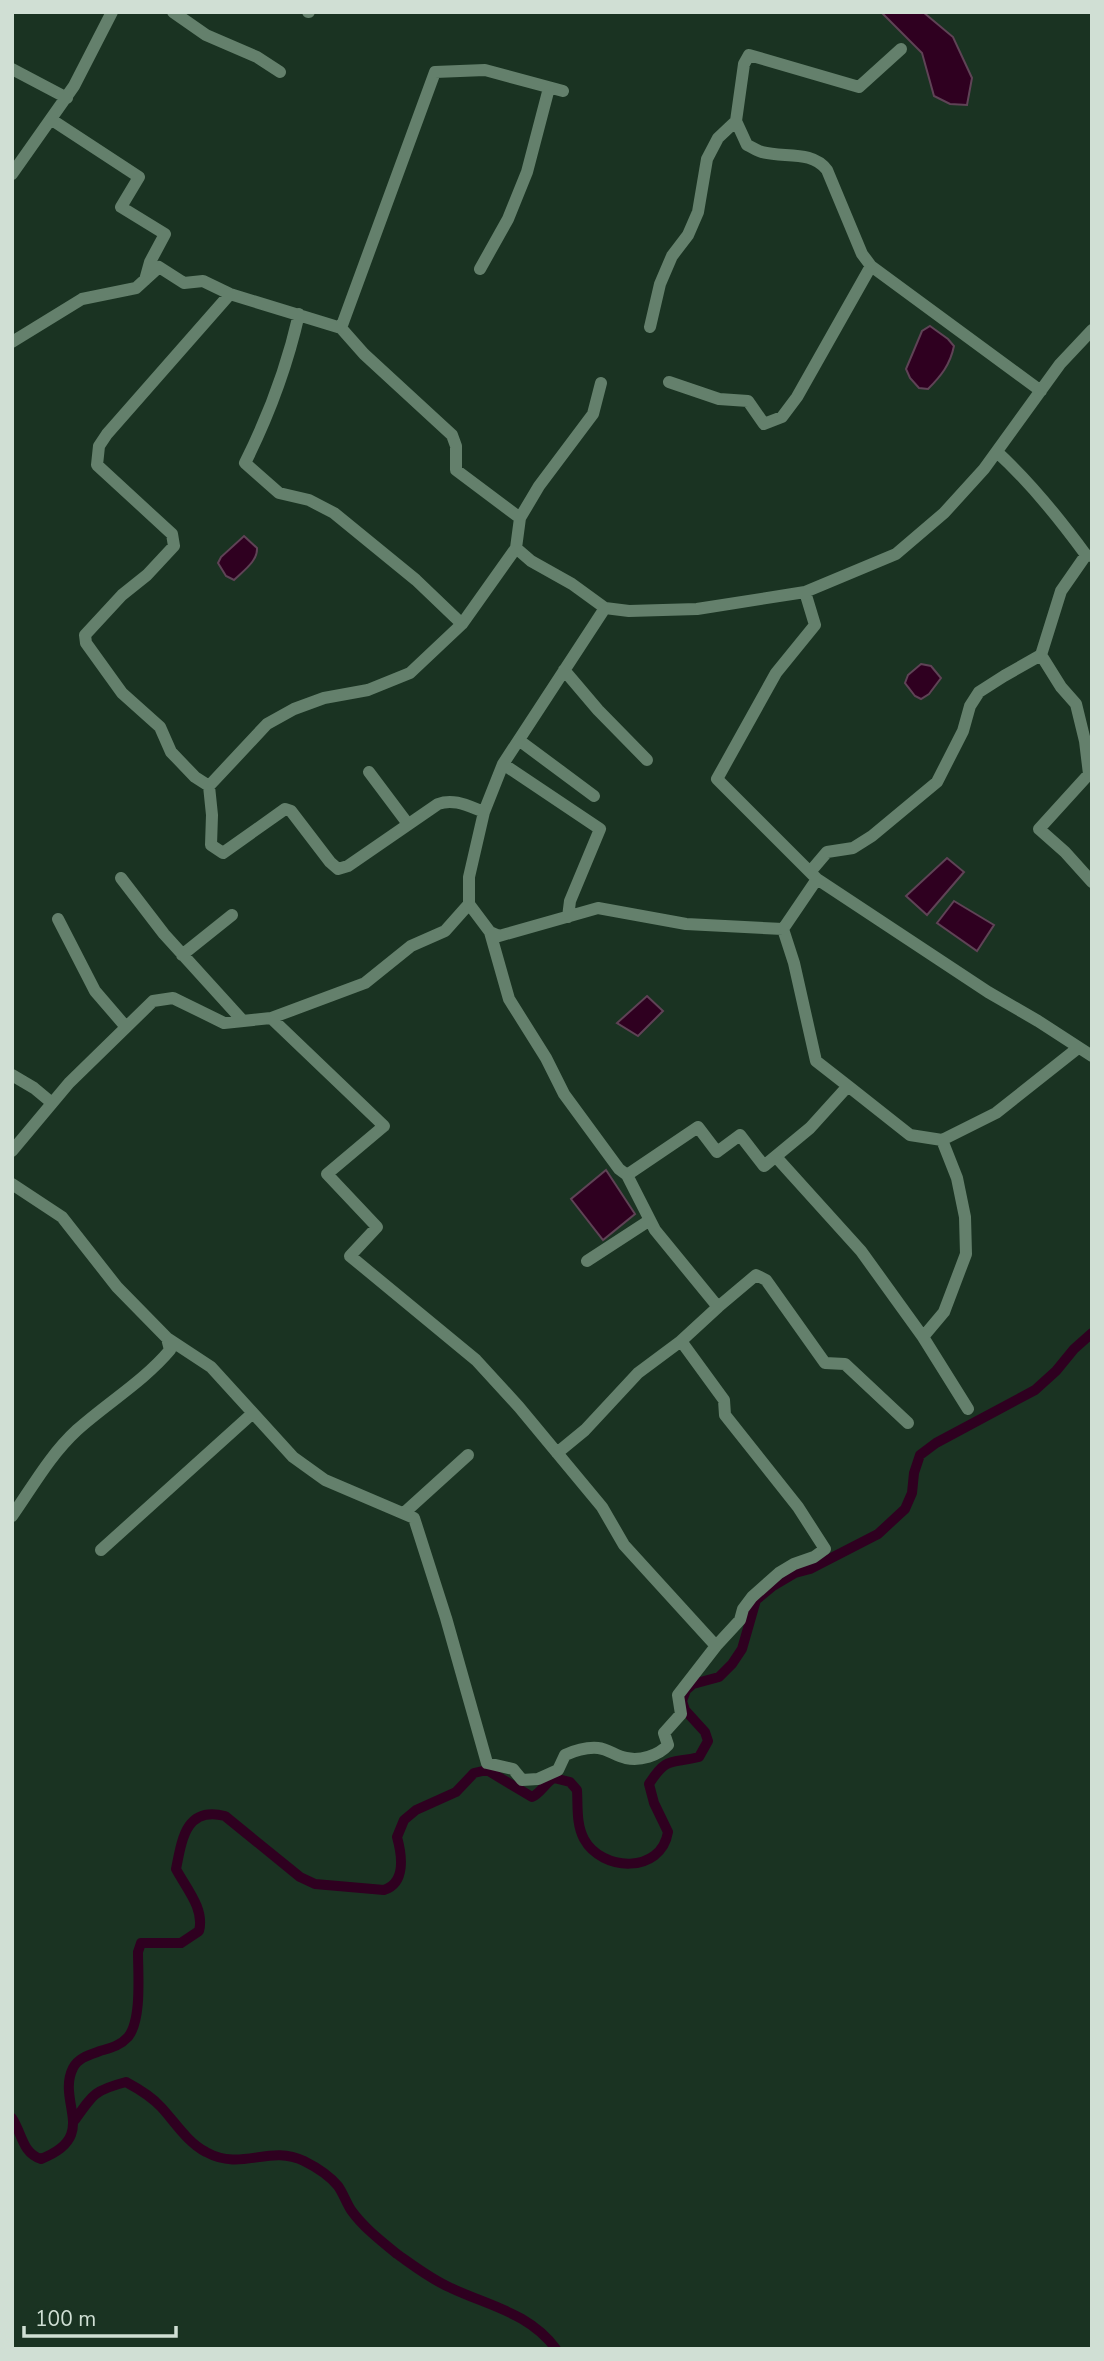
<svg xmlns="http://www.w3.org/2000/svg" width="1104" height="2361" viewBox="0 0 1104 2361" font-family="'Nunito Sans',sans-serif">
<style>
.water{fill:#2f0020;stroke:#5f4356;stroke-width:2}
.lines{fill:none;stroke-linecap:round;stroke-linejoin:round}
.canal{stroke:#2f0020;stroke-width:10}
.minor{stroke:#64806c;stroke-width:12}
</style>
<rect width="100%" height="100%" fill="#1a3322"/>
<path class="water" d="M881 12H923L953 37 972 78 967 105 950 104 934 96 922 53Z
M930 326 948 339 954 346C950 365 941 376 928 389L919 388 910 378 906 369 922 331Z
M244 536 257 548C258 561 243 571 234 580L226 576 218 563 221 557Z
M921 664 931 666 941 678 929 694 921 699 915 696 905 683 908 675Z
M947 858 964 872 927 915 906 896Z
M954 901 994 925 977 951 937 923Z
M647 996 663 1011 638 1036 617 1023Z
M606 1170 635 1214 603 1240 571 1199Z"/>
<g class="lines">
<path class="canal" d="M12 2118C22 2133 22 2153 41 2159 100 2136 56 2102 73 2068 78 2058 89 2055 100 2051 110 2048 120 2046 128 2037 142 2020 138 1974 138 1952L141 1943H181L199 1931C205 1909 186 1888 176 1869 182 1839 186 1806 225 1816L300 1877 315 1884 384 1890C406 1883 402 1855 397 1837L404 1820 416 1810 456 1792 474 1773 487 1770 532 1797C541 1793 545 1783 554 1778L570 1782 577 1790C578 1806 576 1824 584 1839 602 1872 661 1874 668 1832L654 1803 649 1784C667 1756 670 1764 699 1757L708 1741 705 1732 685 1710 682 1701 686 1690 693 1684 719 1677 732 1664 742 1649 756 1600 773 1586 795 1573 810 1569 878 1534 905 1509 912 1493 914 1473 920 1455 936 1443 1035 1390 1056 1371 1074 1349 1092 1333
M75 2120C93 2094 95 2090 126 2082 139 2089 151 2096 161 2107 175 2122 187 2142 206 2152 242 2172 269 2144 304 2161 316 2167 329 2175 338 2186 343 2193 346 2202 351 2210 363 2227 381 2241 397 2254 414 2266 432 2280 451 2288 489 2306 530 2313 556 2349"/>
<path class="minor" d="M173 12 206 35 257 57 280 72
M308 12H309
M901 49 859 87 749 55 744 64 736 121 747 145C752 147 757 151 762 152 784 158 812 150 827 170L862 254 871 266 1041 391
M12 69 67 98
M52 120 139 177 121 207 165 234 150 262 145 280
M12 174 74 86 112 12
M480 269 508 219 527 172 549 88
M230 294 107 434 99 446 97 465 172 534 174 546 147 575 122 595 85 635 86 643 122 693 160 727 171 752 195 777 209 786 212 815 211 845 223 853 285 809 291 811 330 862 338 869 348 866 438 804C454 798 468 806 484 812
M299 314C287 367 269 415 245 463L279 493 309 500 334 513 416 580 462 624
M650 327 660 284 672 256 688 235 698 212 707 159 718 138 736 121
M341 328 435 72 485 70 563 91
M12 342 82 299 136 288 159 267 184 283 203 281 230 294 341 328 364 354 452 435 456 446V470L520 518 516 548 531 561 572 584 605 608
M669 382 719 399 748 401 764 424 782 417 797 397 871 266
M997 452C1031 483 1059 518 1086 555L1092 556
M520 518 539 486 593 414 601 383
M805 592 815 625 776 673 717 779 817 879 988 992 1038 1021 1092 1056
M1041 655 1061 687 1076 704 1085 741 1089 774 1039 829 1065 852 1092 882
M564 670 598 710 647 760
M520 741 594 796
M503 764 600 829 570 901 568 917
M369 772 408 824
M209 786 267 724 294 709 324 698 368 690 410 673 462 624 516 548
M810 872 827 852 853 848 872 836 937 782 963 731 970 706 979 692 1004 676 1041 655 1061 591 1086 555
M121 878 164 934 243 1021
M469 904 490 932 499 936 598 908 686 924 783 929 817 879
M58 919 95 991 126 1027
M783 929 794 963 816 1061 848 1086
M182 955 232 915
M271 1018 384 1126 327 1174 377 1227 350 1256 476 1360 519 1407 602 1507 624 1545 716 1646
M12 1075 34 1088 52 1103
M12 1151 69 1083 153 1001 173 998 224 1023 271 1018 365 983 411 946 445 931 469 904V877L484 812 503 764 605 608 629 611 697 609 805 592 896 554 944 513 984 469 1060 364 1092 330
M777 1158 861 1251 923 1337 968 1409
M627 1175 698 1127 717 1152 740 1135 764 1166 810 1128 848 1086 910 1135 942 1140 996 1113 1078 1048
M12 1184 62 1217 117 1287 167 1338 211 1367 293 1457 325 1480 414 1518 446 1618 487 1763 513 1769 522 1780 538 1779 558 1770 565 1755C576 1750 586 1747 598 1748 608 1749 616 1756 626 1758 640 1761 658 1756 668 1745L664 1733 681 1714 678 1695 716 1646 740 1620 743 1609 752 1597 779 1573 794 1564 814 1557 825 1549 798 1507 725 1415 724 1400 681 1341 718 1307 655 1230 627 1175 619 1169 564 1094 546 1058 509 999 490 932
M587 1261 650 1220
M718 1307 756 1275 766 1280 825 1363 845 1364 908 1423
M923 1337 944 1312 966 1254 965 1217 957 1178 942 1140
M557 1453 585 1430 638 1373 681 1341
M404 1513 468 1455
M12 1516C33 1486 50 1455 77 1430 107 1403 144 1381 170 1350L167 1338
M101 1550 253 1413"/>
</g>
<rect width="1104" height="2361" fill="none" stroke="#d0dfd4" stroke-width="28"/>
<path d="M24 2326v10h152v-10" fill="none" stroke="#d0dfd4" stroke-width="3.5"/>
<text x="35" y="2326" font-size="21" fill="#d0dfd4" stroke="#1a3322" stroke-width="5" paint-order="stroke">100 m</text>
</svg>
